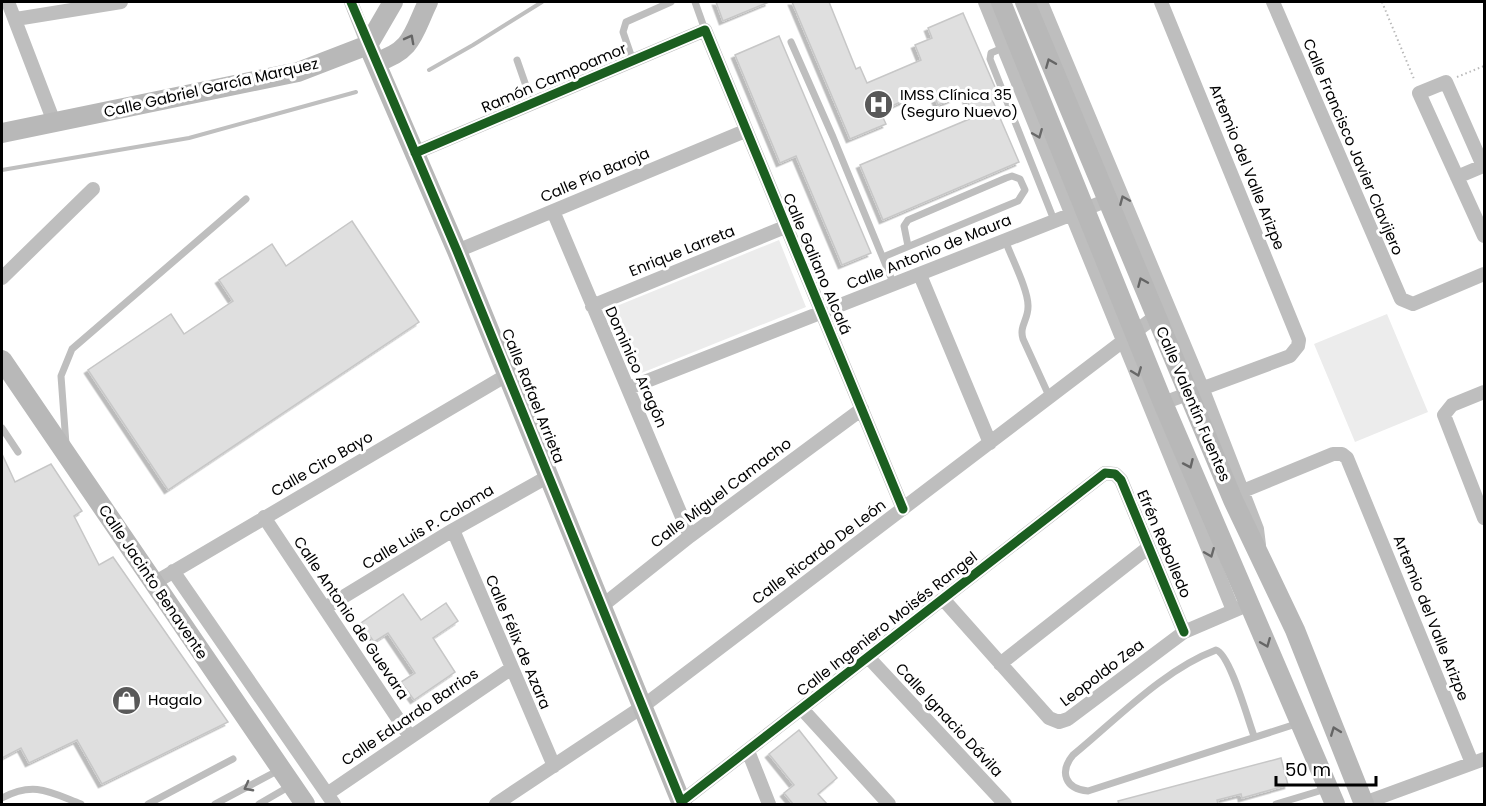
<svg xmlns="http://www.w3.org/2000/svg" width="1486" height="806" viewBox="0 0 1486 806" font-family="Poppins,sans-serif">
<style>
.green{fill:#ececec}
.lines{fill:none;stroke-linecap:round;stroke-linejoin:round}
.stream{stroke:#bfbfbf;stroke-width:4}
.building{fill:#dfdfdf;stroke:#c7c7c7;stroke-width:1.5;filter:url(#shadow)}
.path{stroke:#b9b9b9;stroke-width:2;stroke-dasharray:1.5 3;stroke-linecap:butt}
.lane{stroke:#bebebe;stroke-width:7}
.street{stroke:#bebebe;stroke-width:14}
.secondary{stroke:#b8b8b8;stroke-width:20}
.cycleway-casing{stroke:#fff;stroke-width:13}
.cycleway{stroke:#1b5e20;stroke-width:9}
.oneway{stroke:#656565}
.oneway2{stroke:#686868}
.labels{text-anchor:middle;stroke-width:6;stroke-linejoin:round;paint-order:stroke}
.street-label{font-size:15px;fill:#000;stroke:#fff}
.poi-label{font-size:15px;fill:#000;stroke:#fff;text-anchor:start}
</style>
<defs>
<filter id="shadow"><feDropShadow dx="-3.5" dy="3.5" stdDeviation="0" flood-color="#0004"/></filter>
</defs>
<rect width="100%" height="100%" fill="#fff"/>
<path class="green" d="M779 240 806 307 634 376 607 310Z
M1387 314 1428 412 1355 442 1314 344Z"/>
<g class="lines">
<path class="stream" d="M429 70 473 45 542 2
M2 170 189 138 356 92"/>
</g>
<path class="building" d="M716 2H769L723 21Z
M792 2H829L856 69 860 67 867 83 921 60 915 45 932 38 928 28 963 13 998 94 991 97 1019 162 883 220 860 165 974 117 964 94 938 105 931 89 880 111 886 124 850 139Z
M779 36 871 253 842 265 796 156 780 163 735 55Z
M352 221 419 322 168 490 88 370 171 314 184 334 233 301 219 280 272 244 286 266Z
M2 454 15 482 51 464 82 511 74 516 99 565 113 557 228 722 102 784 77 740 29 763 21 748 2 758Z
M403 594 421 620 446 603 458 621 433 638 455 672 414 700 401 682 415 673 388 633 374 642 361 623Z
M799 730 837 778 818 794 827 804H793L784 793 794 785 769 754Z
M1281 758 1288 785 1242 798 1241 794 1217 800 1218 804H1119L1118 801Z"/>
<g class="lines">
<path class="path" d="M1382 2 1414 79
M1457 77 1484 66"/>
<path class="lane" d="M695 2 705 30
M791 42 833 137 894 285
M1005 47 991 53 990 59 1054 220
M517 60 532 103
M633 61 623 32 626 22 671 2
M1005 240C1011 257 1029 291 1028 307 1028 320 1019 326 1023 339L1050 398
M883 257 1018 201 1025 190 1020 179 1012 176 1006 178 908 220 904 226 908 246
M2 428 18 452
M66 444 61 376 72 349 246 199
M1254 736C1248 720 1230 654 1216 650 1163 670 1117 719 1073 755 1059 772 1065 789 1088 791L1299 723
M2 798C34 781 50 792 81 804
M148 804 233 759
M215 804 279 770
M259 804 290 786
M1276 804 1326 789"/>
<path class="street" d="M8 2 54 122
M351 2 368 45
M985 2 1233 610
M1041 2 1203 390 1257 529 1259 545
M1273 2 1401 299 1413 304 1484 274
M16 19 121 2
M415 153 705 30 903 509
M1457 177 1483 166 1446 82 1419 93 1484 236
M553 211 690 536
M457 251 745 131
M920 275 990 443
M2 278 93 189
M592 306 785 227
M629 388 1108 200
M1484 392 1452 405 1444 415 1484 518
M1155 406 1290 356 1298 346 1299 340 1161 2
M1243 491 1333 454H1342L1347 458 1472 763
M264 517 410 737
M453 530 554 766
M173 571 334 804
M154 583 507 375
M943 599 1049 718 1059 722 1068 719 1184 632 1240 608
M602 606 690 536 862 409
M325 608 453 530 549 476
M868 657 1005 804
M1000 664 1149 547
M802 709 889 804
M748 751 769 804
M327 794 512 668
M681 802 1105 473 1115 474 1121 480 1184 632
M1364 803 1484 759
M496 804 642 707 1156 316"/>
<path class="secondary" d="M1001 2 1163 403 1335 804
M1025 2 1233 500 1295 630 1364 804
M368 45 457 251 682 804
M376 62C413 51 413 33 428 2
M2 133 298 72 368 45 393 2
M2 360 305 804"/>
<defs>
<path id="cycleway" d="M351 2 457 251 682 804
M415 153 705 30 903 509
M681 802 1105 473 1115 474 1121 480 1184 632"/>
</defs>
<use href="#cycleway" class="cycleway-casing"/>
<use href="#cycleway" class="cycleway"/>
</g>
<defs><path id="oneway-chevron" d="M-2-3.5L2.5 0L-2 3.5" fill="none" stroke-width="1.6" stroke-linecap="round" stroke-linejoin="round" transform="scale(1.5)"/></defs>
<g class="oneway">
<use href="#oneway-chevron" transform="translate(410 39) rotate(-62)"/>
<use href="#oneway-chevron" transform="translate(1050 63) rotate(-112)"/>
<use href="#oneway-chevron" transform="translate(1142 282) rotate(-113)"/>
<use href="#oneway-chevron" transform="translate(1189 464) rotate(66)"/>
<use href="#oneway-chevron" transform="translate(1266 643) rotate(68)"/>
<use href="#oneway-chevron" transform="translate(1335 731) rotate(-111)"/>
</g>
<g class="oneway2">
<use href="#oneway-chevron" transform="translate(1038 134) rotate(68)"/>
<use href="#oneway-chevron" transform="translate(1124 200) rotate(-113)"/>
<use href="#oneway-chevron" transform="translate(1137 372) rotate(69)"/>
<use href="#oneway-chevron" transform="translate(1210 553) rotate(68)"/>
<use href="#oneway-chevron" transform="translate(248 787) rotate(152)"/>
</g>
<defs>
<symbol id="hospital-disc" viewBox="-11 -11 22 22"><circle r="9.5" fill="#595959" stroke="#fff"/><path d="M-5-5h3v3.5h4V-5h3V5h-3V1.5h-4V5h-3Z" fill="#fff"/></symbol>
<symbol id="shop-disc" viewBox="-11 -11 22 22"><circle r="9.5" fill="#595959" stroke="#fff"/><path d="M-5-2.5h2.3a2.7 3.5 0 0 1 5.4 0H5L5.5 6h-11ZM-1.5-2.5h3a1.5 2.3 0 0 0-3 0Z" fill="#fff"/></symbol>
</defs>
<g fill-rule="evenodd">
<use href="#hospital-disc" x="862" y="88" width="33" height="33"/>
<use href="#shop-disc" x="110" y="684" width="33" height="33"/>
</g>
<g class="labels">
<g class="street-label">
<text transform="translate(554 78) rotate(-23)" y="5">Ramón Campoamor</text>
<text transform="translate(211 88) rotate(-13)" y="5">Calle Gabriel García Marquez</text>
<text transform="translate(1353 147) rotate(67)" y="5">Calle Francisco Javier Clavijero</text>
<text transform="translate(1247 167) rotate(68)" y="5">Artemio del Valle Arizpe</text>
<text transform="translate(595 175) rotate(-23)" y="5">Calle Pío Baroja</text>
<text transform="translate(682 251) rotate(-22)" y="5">Enrique Larreta</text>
<text transform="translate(929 252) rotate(-22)" y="5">Calle Antonio de Maura</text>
<text transform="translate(817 264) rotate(67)" y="5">Calle Galiano Alcalá</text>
<text transform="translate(636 367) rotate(66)" y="5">Dominico Aragón</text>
<text transform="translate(533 396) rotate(68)" y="5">Calle Rafael Arrieta</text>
<text transform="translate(1193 404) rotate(67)" y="5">Calle Valentín Fuentes</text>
<text transform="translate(322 464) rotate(-30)" y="5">Calle Ciro Bayo</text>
<text transform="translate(721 493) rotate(-37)" y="5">Calle Miguel Camacho</text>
<text transform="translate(428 527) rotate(-31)" y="5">Calle Luis P. Coloma</text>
<text transform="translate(1164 544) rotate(67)" y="5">Efrén Rebolledo</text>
<text transform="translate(819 552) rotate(-37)" y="5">Calle Ricardo De León</text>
<text transform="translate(153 582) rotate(56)" y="5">Calle Jacinto Benavente</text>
<text transform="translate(351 618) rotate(56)" y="5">Calle Antonio de Guevara</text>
<text transform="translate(1431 618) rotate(68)" y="5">Artemio del Valle Arizpe</text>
<text transform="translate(887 624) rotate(-38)" y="5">Calle Ingeniero Moisés Rangel</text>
<text transform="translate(518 642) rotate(67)" y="5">Calle Félix de Azara</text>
<text transform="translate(1102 673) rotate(-37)" y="5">Leopoldo Zea</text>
<text transform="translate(410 717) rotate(-34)" y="5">Calle Eduardo Barrios</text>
<text transform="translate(949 720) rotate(47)" y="5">Calle Ignacio Dávila</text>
</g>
<g class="poi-label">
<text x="900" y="100">IMSS Clínica 35<tspan x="900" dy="17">(Seguro Nuevo)</tspan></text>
<text x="148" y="705">Hagalo</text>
</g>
</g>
<rect width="1486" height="806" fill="none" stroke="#000000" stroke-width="6"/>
<path d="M1276 776v9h100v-9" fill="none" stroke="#000000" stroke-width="3"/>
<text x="1285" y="776" font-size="18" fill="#000000" stroke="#ffffff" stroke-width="4.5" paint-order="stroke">50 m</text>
</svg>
